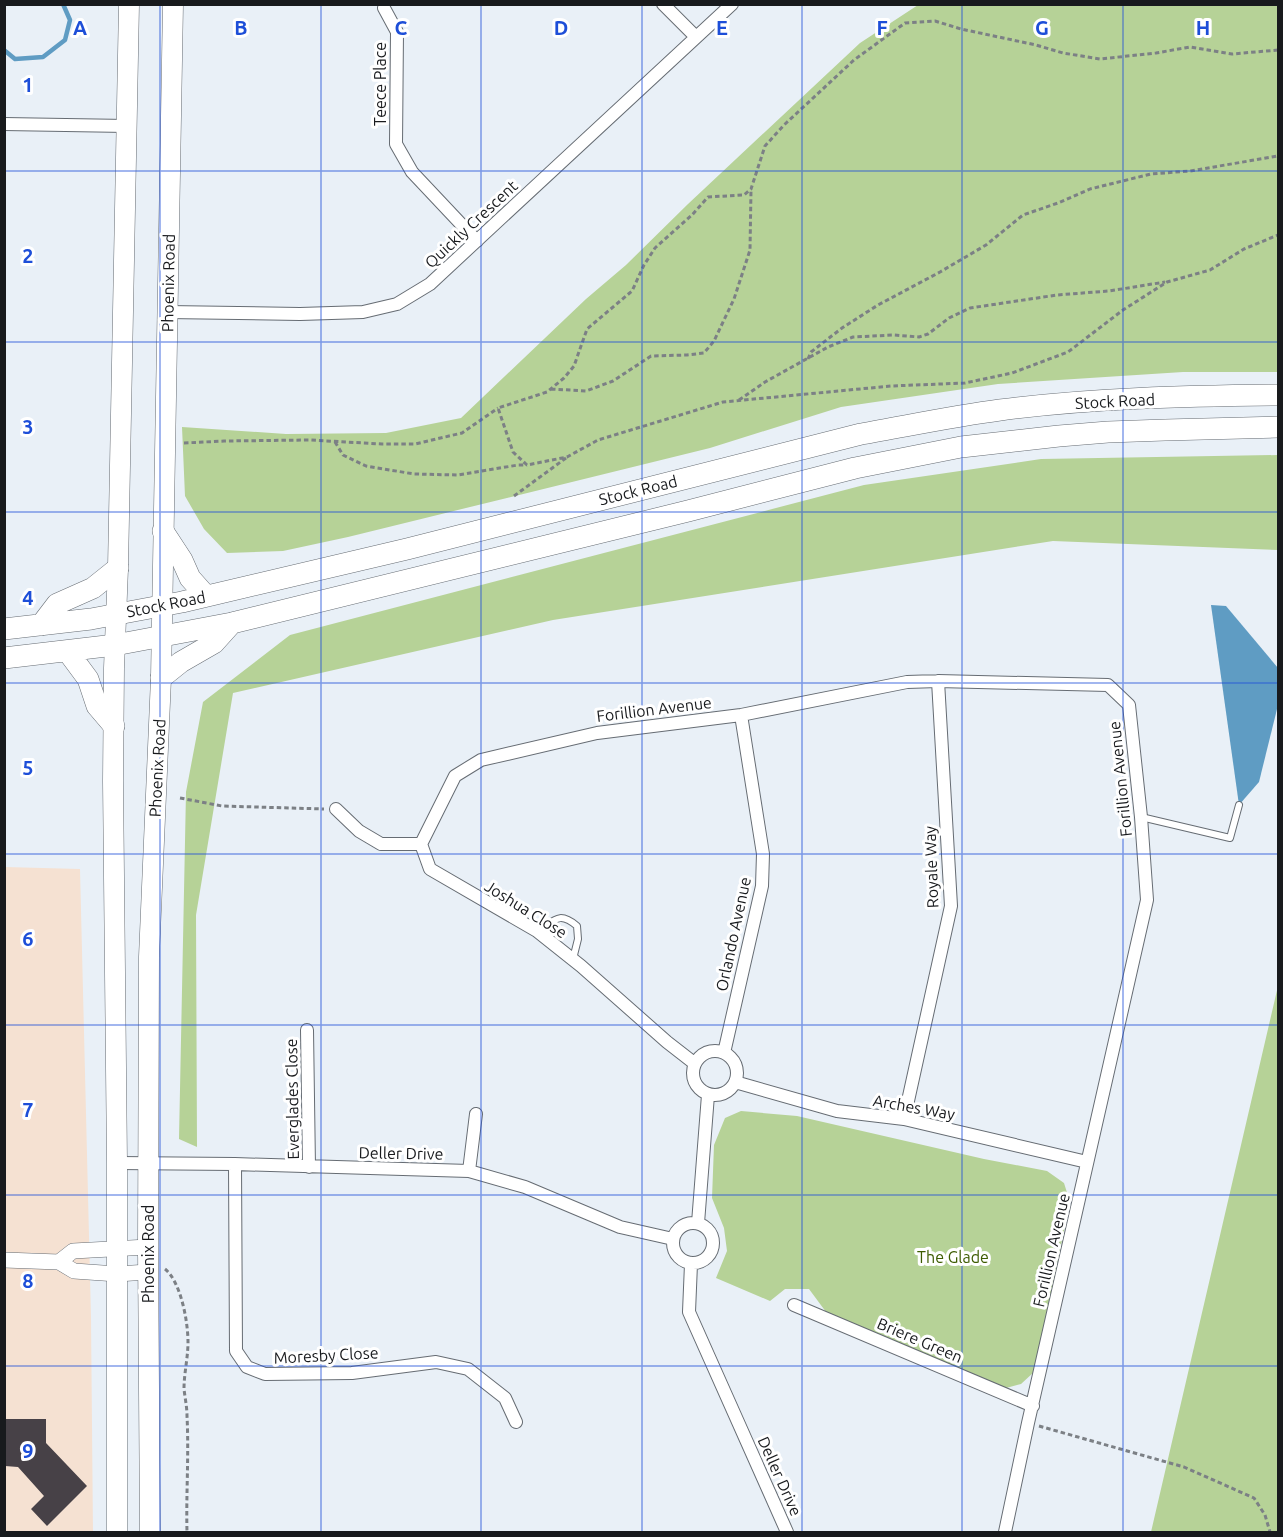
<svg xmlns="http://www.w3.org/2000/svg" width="1283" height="1537" viewBox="0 0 1283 1537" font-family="Ubuntu,sans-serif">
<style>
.industrial{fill:#f5e1d2}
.green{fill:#b6d297}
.water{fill:#5f9cc3}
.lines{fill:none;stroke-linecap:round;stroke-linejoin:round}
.stream{stroke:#5f9cc3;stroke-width:4.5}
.building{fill:#474147}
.service-casing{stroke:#666c73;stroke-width:8}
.minor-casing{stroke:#666c73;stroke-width:14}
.tertiary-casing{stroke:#666c73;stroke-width:16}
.primary-casing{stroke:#666c73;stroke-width:21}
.trunk-casing{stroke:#666c73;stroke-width:22}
.path{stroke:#7c8085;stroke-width:3;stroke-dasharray:4.5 3;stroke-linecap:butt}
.service{stroke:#fff;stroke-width:6}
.minor{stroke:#fff;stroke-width:12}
.tertiary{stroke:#fff;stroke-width:15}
.primary{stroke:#fff;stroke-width:20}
.trunk{stroke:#fff;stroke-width:21}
.grid{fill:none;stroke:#1d4ed8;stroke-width:1.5;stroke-opacity:0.55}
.labels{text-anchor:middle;stroke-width:6;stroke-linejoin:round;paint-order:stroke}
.street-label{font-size:16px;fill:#181a1d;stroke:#fff}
.park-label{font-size:16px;fill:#3d5c00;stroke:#fff}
.grid-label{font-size:20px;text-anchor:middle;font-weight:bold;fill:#1d4ed8;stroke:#fff;stroke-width:6;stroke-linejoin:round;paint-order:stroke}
</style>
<rect width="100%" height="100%" fill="#e9f0f7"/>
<path class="industrial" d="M5 867 80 869 91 1317 93 1532H5Z"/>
<path class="green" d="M918 5H1278V372H1183L998 384 841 407 710 448 348 537 283 551 227 553 204 529 185 496 182 427 286 434 386 433 461 418 586 299 626 265 688 204 860 43Z
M1278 455V550L1053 541 553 620 233 693 196 915 197 1147 179 1139 186 792 203 702 290 635 864 485 1041 459Z
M1278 986V1532H1151Z
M741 1111 797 1116 984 1159 1047 1171 1064 1183 1069 1199 1065 1226 1034 1372 1021 1384 1006 1388 829 1316 809 1289H785L770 1301 716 1278 727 1251 724 1228 712 1198 714 1145 725 1118Z"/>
<path class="water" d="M1211 605 1226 606 1278 668V705L1259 782 1239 805Z"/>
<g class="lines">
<path class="stream" d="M4 50 15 59 43 57 65 40 70 20 63 4"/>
</g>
<path class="building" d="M5 1419H46V1443L87 1486 47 1526 31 1509 44 1496 18 1467 5 1466Z"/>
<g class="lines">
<defs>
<path id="service" d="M1141 817 1230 838 1239 805
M538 931C555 920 559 911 577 926L578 939 573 959"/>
<path id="minor" d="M663 4 696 37
M384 8 397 32 396 144 412 172 477 241
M4 124 127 126
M167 312 300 314 363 312 397 304 430 284 732 4
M336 809 359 831 381 844H421
M421 844 455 776 481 760 597 733 741 715 907 682 938 681 1108 685 1129 705 1141 817 1147 900 1028 1423 1005 1532
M421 844 430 869 537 931 581 966 667 1042 694 1063
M307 1030 309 1167
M693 1073a22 22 0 1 1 44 0a22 22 0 1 1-44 0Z
M724 1053 762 886 763 854 741 715
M735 1082 837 1111 904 1119 1087 1162
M904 1119 951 906 938 681
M117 1163 235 1164 469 1171 525 1187 620 1227 673 1239
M235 1164 236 1351 247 1367 265 1374 352 1373 436 1362 468 1369 505 1398 516 1422
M469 1171 476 1114
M673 1243a20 20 0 1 1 40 0a20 20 0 1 1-40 0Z
M698 1223 708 1095
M691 1264 689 1312 787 1532
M794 1305 1033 1406"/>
<path id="tertiary" d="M4 1260 59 1262 74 1271 117 1274 148 1272
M59 1262 73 1251 148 1247"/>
<path id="primary" d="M117 1532V1163L113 781 114 668 118 568 129 4
M150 1532 148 1247 149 957 161 678 173 4"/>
<path id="trunk" d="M163 531 182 560 190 578 206 596
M41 625 57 604 93 588 118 568
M4 629 91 619 182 602 407 549 861 434C907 426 954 416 1000 410 1092 398 1186 396 1278 395
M68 652 88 679 97 706 114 726
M4 658 115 645 232 623 688 511 855 468 961 447 1059 436 1108 432 1165 430 1278 427
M161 678 181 662 214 643 232 623"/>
</defs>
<use href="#service" class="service-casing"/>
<use href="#minor" class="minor-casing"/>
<use href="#tertiary" class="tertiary-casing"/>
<use href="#primary" class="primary-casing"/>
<use href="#trunk" class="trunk-casing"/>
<path class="path" d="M1278 50 1232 54 1190 47 1156 53 1100 59 1063 53 1036 45 961 29 935 21 905 23 854 60 784 125 765 146 751 189 744 195 708 197 692 215 655 248 644 265 632 291 587 329 574 366 564 378 547 392 498 408 513 452 527 465 567 457 598 440 723 402 891 386 965 383 1012 373 1068 352 1123 310 1167 282 1210 270 1244 249 1278 235
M808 359 811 352 842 328 878 305 940 272 986 245 1023 215 1058 203 1090 189 1151 174 1190 171 1278 156
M551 389 586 391 613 381 651 356 687 355 704 353 714 341 734 299 750 250 751 189
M739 400 765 382 828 347 853 337 894 335 919 337 928 334 949 318 970 308 1057 295 1109 291 1165 282
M335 442 343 455 366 466 414 474 458 475 518 465H525
M184 443 224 441 310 440 382 444H415L462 433 498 408
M514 496 566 458
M180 798 222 806 324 809
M165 1269C181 1282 188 1322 188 1342 188 1358 184 1373 184 1389 185 1398 187 1407 187 1416 189 1455 186 1494 187 1532
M1039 1426 1184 1467 1254 1498 1265 1515 1270 1532"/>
<use href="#service" class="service"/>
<use href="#minor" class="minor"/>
<use href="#tertiary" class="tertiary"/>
<use href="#primary" class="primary"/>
<use href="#trunk" class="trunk"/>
</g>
<path class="grid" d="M160 4V1532M321 4V1532M481 4V1532M642 4V1532M802 4V1532M962 4V1532M1123 4V1532M4 171H1278M4 342H1278M4 512H1278M4 683H1278M4 854H1278M4 1025H1278M4 1195H1278M4 1366H1278"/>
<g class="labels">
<g class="street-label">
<text transform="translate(380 84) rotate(-90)" y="6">Teece Place</text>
<text transform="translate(471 224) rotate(-43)" y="6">Quickly Crescent</text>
<text transform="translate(168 283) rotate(-89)" y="6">Phoenix Road</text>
<text transform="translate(1115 401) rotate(-3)" y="6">Stock Road</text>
<text transform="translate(638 490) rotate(-14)" y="6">Stock Road</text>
<text transform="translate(166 604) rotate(-11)" y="6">Stock Road</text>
<text transform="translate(654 709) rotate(-7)" y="6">Forillion Avenue</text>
<text transform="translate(157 768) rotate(-87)" y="6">Phoenix Road</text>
<text transform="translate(1120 779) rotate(-96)" y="6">Forillion Avenue</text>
<text transform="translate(931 867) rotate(-92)" y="6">Royale Way</text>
<text transform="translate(526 909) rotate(32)" y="6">Joshua Close</text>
<text transform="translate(733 934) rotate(-78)" y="6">Orlando Avenue</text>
<text transform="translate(292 1099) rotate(-91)" y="6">Everglades Close</text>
<text transform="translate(914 1107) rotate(10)" y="6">Arches Way</text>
<text transform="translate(401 1153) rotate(1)" y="6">Deller Drive</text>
<text transform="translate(1051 1250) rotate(-77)" y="6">Forillion Avenue</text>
<text transform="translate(148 1254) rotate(-90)" y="6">Phoenix Road</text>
<text transform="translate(920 1340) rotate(23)" y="6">Briere Green</text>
<text transform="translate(326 1355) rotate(-3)" y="6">Moresby Close</text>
<text transform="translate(780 1476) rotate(66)" y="6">Deller Drive</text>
</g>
<g class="park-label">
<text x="953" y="1263">The Glade</text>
</g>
</g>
<g class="grid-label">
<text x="80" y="35">A</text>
<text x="241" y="35">B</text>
<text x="401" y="35">C</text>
<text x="561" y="35">D</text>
<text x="722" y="35">E</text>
<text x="882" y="35">F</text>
<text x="1042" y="35">G</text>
<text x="1203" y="35">H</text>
<text x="28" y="92">1</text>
<text x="28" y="263">2</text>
<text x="28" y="434">3</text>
<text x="28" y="605">4</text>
<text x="28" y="775">5</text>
<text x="28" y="946">6</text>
<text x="28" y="1117">7</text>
<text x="28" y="1288">8</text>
<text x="28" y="1458">9</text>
</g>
<rect width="1283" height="1537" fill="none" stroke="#181a1d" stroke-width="12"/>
</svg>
